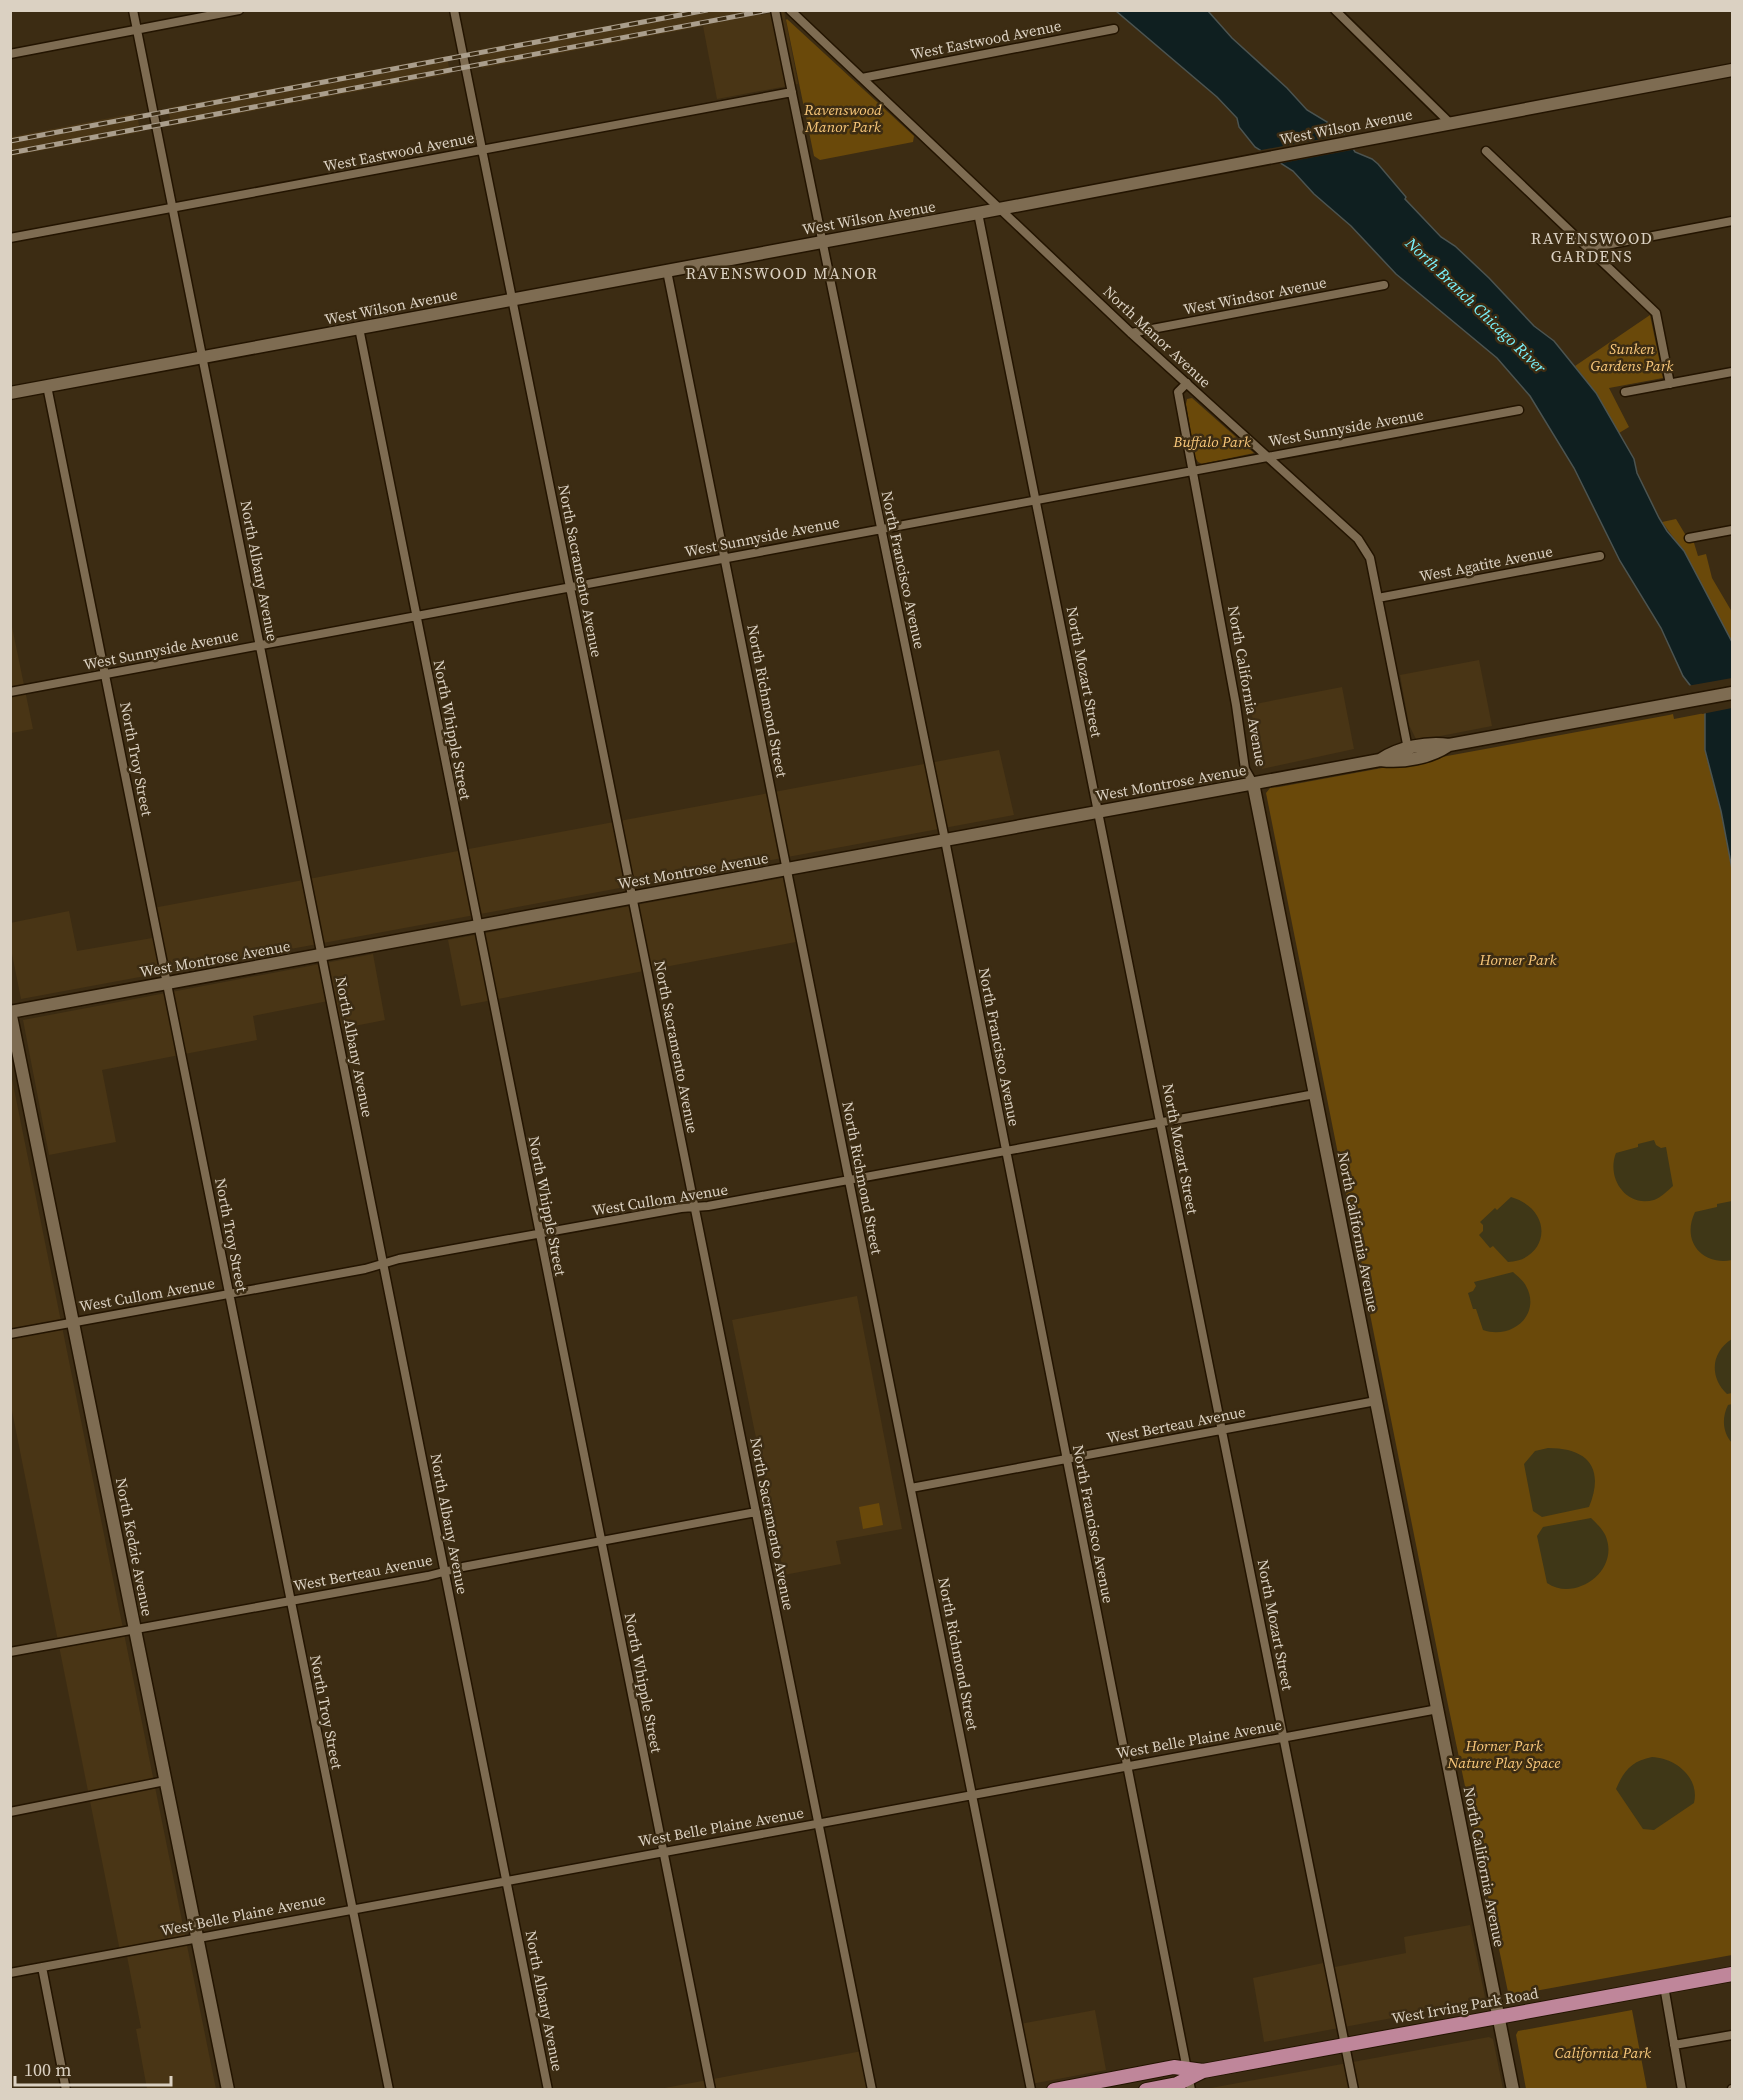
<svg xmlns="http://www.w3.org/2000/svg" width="1743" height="2100" viewBox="0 0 1743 2100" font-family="'Source Serif 4',serif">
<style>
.built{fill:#493515}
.green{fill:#6a490a}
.sand{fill:#3f3717}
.water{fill:#0f1f20;stroke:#4c5451;stroke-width:1.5}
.pier{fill:#3c2c13}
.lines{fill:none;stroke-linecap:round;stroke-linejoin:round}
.street-casing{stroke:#231400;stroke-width:11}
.secondary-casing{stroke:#231400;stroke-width:15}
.primary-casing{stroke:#231400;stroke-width:16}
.street{stroke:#7e6c52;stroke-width:8}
.secondary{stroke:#7e6c52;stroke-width:12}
.primary{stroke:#bf869a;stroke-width:14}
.rail-casing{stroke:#aa9e8c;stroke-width:5}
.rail{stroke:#3c2c13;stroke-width:3;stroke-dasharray:9;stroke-linecap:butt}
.labels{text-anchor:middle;stroke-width:5;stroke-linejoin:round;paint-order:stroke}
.street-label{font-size:15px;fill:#dbd1c2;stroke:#3c2c13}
.park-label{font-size:15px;font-style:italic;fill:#f9c87b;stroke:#3c2c13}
.neighbourhood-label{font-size:16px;letter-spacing:1.5px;fill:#dbd1c2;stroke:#3c2c13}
.water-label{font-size:16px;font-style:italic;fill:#7af4fe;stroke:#3c2c13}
</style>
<rect width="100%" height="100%" fill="#3c2c13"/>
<path class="built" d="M670 11H760L761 15 784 11 798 84 717 99 703 26 482 68 478 50 671 14Z
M447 56 450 74 171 126 168 108Z
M136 113 141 132 11 156V137Z
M10 617 33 729 11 733H10Z
M1479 660 1492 726 1420 740 1416 739 1409 725 1400 675Z
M1342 687 1354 749 1262 769 1250 705Z
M999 750 1014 815 21 999 11 949 10 923 69 911 77 951 158 937 153 908Z
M787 877 801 941 461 1006 448 940Z
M373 954 385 1020 334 1030 328 1001 253 1016 257 1040 102 1070 116 1142 49 1155 23 1020Z
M10 1069 216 2089H147L136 2029 141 2028 126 1951H120L11 1406Z
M857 1296 902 1529 836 1541 841 1564 784 1575 732 1320Z
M1470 1925 1485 1997 1483 2001 1264 2042 1253 1978 1328 1962 1330 1968 1406 1953 1404 1937Z
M1095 2010 1106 2070 1031 2084 1020 2024Z
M1489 2037 1493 2039 1503 2089 1200 2090Z
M862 2051 870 2090H654Z"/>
<path class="green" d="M787 19 914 136 913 142 820 160 814 156 786 20Z
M1650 315 1663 378 1609 388 1629 427 1619 433 1596 393 1575 366Z
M1192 398 1254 453 1202 464 1198 462 1195 457 1186 404 1187 399Z
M1676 519 1685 534 1691 533 1698 556 1706 554 1712 578 1732 612V642L1684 552 1662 522Z
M1705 713V750L1721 811 1732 869V1955L1513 1995 1508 1992 1447 1700 1266 793 1270 788 1279 787 1669 715 1673 714 1674 719Z
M879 1503 883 1525 863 1529 859 1507Z
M1632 2010 1647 2089H1526L1516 2035 1518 2031Z"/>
<path class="sand" d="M1654 1140 1656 1145 1661 1148 1666 1147 1673 1186C1667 1191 1662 1197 1654 1200 1626 1208 1606 1178 1616 1153L1638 1147V1144Z
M1511 1197C1555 1210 1549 1260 1508 1262L1493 1246 1490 1248 1479 1235 1483 1231V1225L1480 1222 1495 1208 1497 1210Z
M1732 1201V1260C1702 1266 1681 1241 1695 1212L1717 1207V1204Z
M1513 1272C1517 1276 1523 1280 1526 1286 1542 1315 1511 1340 1483 1330L1476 1309H1473L1468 1293 1473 1291 1476 1286 1474 1282Z
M1732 1339V1393L1727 1394C1709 1377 1711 1352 1732 1339Z
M1732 1404V1443C1722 1432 1722 1417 1728 1405Z
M1548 1448C1588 1448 1605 1468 1589 1507L1542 1517 1533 1511 1524 1464 1535 1451Z
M1591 1518C1597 1524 1605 1531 1607 1540 1617 1573 1574 1602 1547 1583L1537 1536 1543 1527Z
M1652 1757C1676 1758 1700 1778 1694 1803L1654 1830 1643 1829 1616 1789C1624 1770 1632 1761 1652 1757Z"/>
<path class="water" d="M1116 11H1208L1232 38 1287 88 1307 110 1342 131 1355 152 1372 159 1378 164 1406 197 1405 199 1441 237 1455 246 1489 278 1534 326 1554 341 1596 393 1634 459 1637 473 1659 518 1667 531 1684 551 1732 642V869L1721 811 1705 750V713L1696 693 1683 676 1661 628 1620 561 1574 468 1530 396 1497 358 1396 274 1351 226 1314 194 1293 171 1255 147 1239 127 1237 118 1217 97Z"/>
<path class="pier" d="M1348 134 1357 149 1277 164 1256 151Z
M1732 678V708L1702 714 1694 694 1687 686Z"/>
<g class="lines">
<defs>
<path id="street" d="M133 10 548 2090
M454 10 872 2090
M775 10 945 840 1191 2090
M790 10 1131 333 1358 539 1370 558 1408 749
M1335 10 1450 123
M10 54 239 10
M862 78 1114 29
M1486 151 1656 313 1670 384
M978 213 1354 2090
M10 238 792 92
M1590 248 1732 221
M667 271 1031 2090
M359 328 711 2090
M1131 333 1384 285
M1187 383 1178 392 1236 705 1245 769 1253 783
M47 386 389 2090
M1625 392 1732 372
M1689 538 1732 530
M1378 598 1600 556
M10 692 1519 410
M10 1334 365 1269 399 1259 681 1208 708 1206 1315 1094
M911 1488 1376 1401
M10 1652 428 1576 463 1567 756 1512
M10 1812 165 1781
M42 1967 66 2090
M10 1973 1438 1709
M1664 1986 1682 2090
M1674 2045 1732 2035
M1732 2090V2089"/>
<path id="secondary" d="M10 393 978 213 1732 70
M1380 760C1399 747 1427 742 1449 745L1732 693
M1253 783 1513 2090
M10 1011 228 2090
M10 1012 1380 760C1403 763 1430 758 1449 745"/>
<path id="primary" d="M1054 2090 1174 2067 1203 2071
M1146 2090 1177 2084 1203 2071 1732 1974"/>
</defs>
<use href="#street" class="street-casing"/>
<use href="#secondary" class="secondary-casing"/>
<use href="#primary" class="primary-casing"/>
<use href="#street" class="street"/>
<use href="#secondary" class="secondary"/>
<use href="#primary" class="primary"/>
<defs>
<path id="rail" d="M10 141 707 10
M10 153 769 10"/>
</defs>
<use href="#rail" class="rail-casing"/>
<use href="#rail" class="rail"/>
</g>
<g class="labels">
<g class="street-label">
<text transform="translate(986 40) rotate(-11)" y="5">West Eastwood Avenue</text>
<text transform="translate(1346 127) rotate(-11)" y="5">West Wilson Avenue</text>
<text transform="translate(399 152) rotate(-11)" y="5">West Eastwood Avenue</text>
<text transform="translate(869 218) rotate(-10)" y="5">West Wilson Avenue</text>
<text transform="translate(1255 296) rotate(-11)" y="5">West Windsor Avenue</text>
<text transform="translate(391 307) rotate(-11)" y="5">West Wilson Avenue</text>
<text transform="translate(1157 337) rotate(43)" y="5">North Manor Avenue</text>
<text transform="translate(1346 428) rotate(-10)" y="5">West Sunnyside Avenue</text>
<text transform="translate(762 537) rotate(-11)" y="5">West Sunnyside Avenue</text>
<text transform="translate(1486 564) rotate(-11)" y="5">West Agatite Avenue</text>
<text transform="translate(903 570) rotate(78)" y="5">North Francisco Avenue</text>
<text transform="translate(259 571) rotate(79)" y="5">North Albany Avenue</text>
<text transform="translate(580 571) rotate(79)" y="5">North Sacramento Avenue</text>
<text transform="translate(161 650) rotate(-11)" y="5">West Sunnyside Avenue</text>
<text transform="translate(1084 672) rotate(79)" y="5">North Mozart Street</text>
<text transform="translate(1247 686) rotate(80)" y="5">North California Avenue</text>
<text transform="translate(767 701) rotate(79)" y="5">North Richmond Street</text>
<text transform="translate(452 730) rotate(79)" y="5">North Whipple Street</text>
<text transform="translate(136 759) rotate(79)" y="5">North Troy Street</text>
<text transform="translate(1171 783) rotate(-10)" y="5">West Montrose Avenue</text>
<text transform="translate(693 871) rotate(-10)" y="5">West Montrose Avenue</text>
<text transform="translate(215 959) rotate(-10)" y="5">West Montrose Avenue</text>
<text transform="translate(354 1047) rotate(79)" y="5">North Albany Avenue</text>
<text transform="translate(676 1047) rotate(79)" y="5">North Sacramento Avenue</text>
<text transform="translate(999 1047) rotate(79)" y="5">North Francisco Avenue</text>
<text transform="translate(1180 1149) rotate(79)" y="5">North Mozart Street</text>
<text transform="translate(862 1178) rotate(79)" y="5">North Richmond Street</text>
<text transform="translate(660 1200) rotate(-9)" y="5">West Cullom Avenue</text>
<text transform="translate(547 1206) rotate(79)" y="5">North Whipple Street</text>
<text transform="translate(1358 1232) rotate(79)" y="5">North California Avenue</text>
<text transform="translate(231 1235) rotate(79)" y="5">North Troy Street</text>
<text transform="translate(147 1295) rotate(-10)" y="5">West Cullom Avenue</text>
<text transform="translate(1176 1425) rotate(-11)" y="5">West Berteau Avenue</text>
<text transform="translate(449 1524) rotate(79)" y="5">North Albany Avenue</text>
<text transform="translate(772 1524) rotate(79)" y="5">North Sacramento Avenue</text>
<text transform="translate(1093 1524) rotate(79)" y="5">North Francisco Avenue</text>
<text transform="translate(134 1547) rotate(79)" y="5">North Kedzie Avenue</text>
<text transform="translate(363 1573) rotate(-11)" y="5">West Berteau Avenue</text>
<text transform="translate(1275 1625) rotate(79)" y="5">North Mozart Street</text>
<text transform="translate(958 1654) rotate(79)" y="5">North Richmond Street</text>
<text transform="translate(643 1683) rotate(79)" y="5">North Whipple Street</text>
<text transform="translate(326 1712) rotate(79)" y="5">North Troy Street</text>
<text transform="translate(1199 1739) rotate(-10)" y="5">West Belle Plaine Avenue</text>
<text transform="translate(721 1827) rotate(-10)" y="5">West Belle Plaine Avenue</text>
<text transform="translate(1484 1867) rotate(79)" y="5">North California Avenue</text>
<text transform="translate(243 1915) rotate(-11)" y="5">West Belle Plaine Avenue</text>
<text transform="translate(544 2001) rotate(79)" y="5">North Albany Avenue</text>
<text transform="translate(1465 2006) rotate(-10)" y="5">West Irving Park Road</text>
</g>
<g class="park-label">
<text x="843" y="115">Ravenswood<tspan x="843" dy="17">Manor Park</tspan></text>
<text x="1632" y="354">Sunken<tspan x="1632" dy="17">Gardens Park</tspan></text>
<text x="1212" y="447">Buffalo Park</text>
<text x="1518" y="965">Horner Park</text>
<text x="1504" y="1751">Horner Park<tspan x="1504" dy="17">Nature Play Space</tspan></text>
<text x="1603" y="2058">California Park</text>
</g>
<g class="neighbourhood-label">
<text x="1592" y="244">RAVENSWOOD<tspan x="1592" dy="18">GARDENS</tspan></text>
<text x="782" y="279">RAVENSWOOD MANOR</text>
</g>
<g class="water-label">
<text transform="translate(1476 305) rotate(44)" y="6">North Branch Chicago River</text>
</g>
</g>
<rect width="1743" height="2100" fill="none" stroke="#dbd1c2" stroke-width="24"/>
<path d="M15 2076v9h156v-9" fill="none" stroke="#dbd1c2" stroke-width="3"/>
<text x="24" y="2076" font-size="18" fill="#dbd1c2" stroke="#3c2c13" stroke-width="4.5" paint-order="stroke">100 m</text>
</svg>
